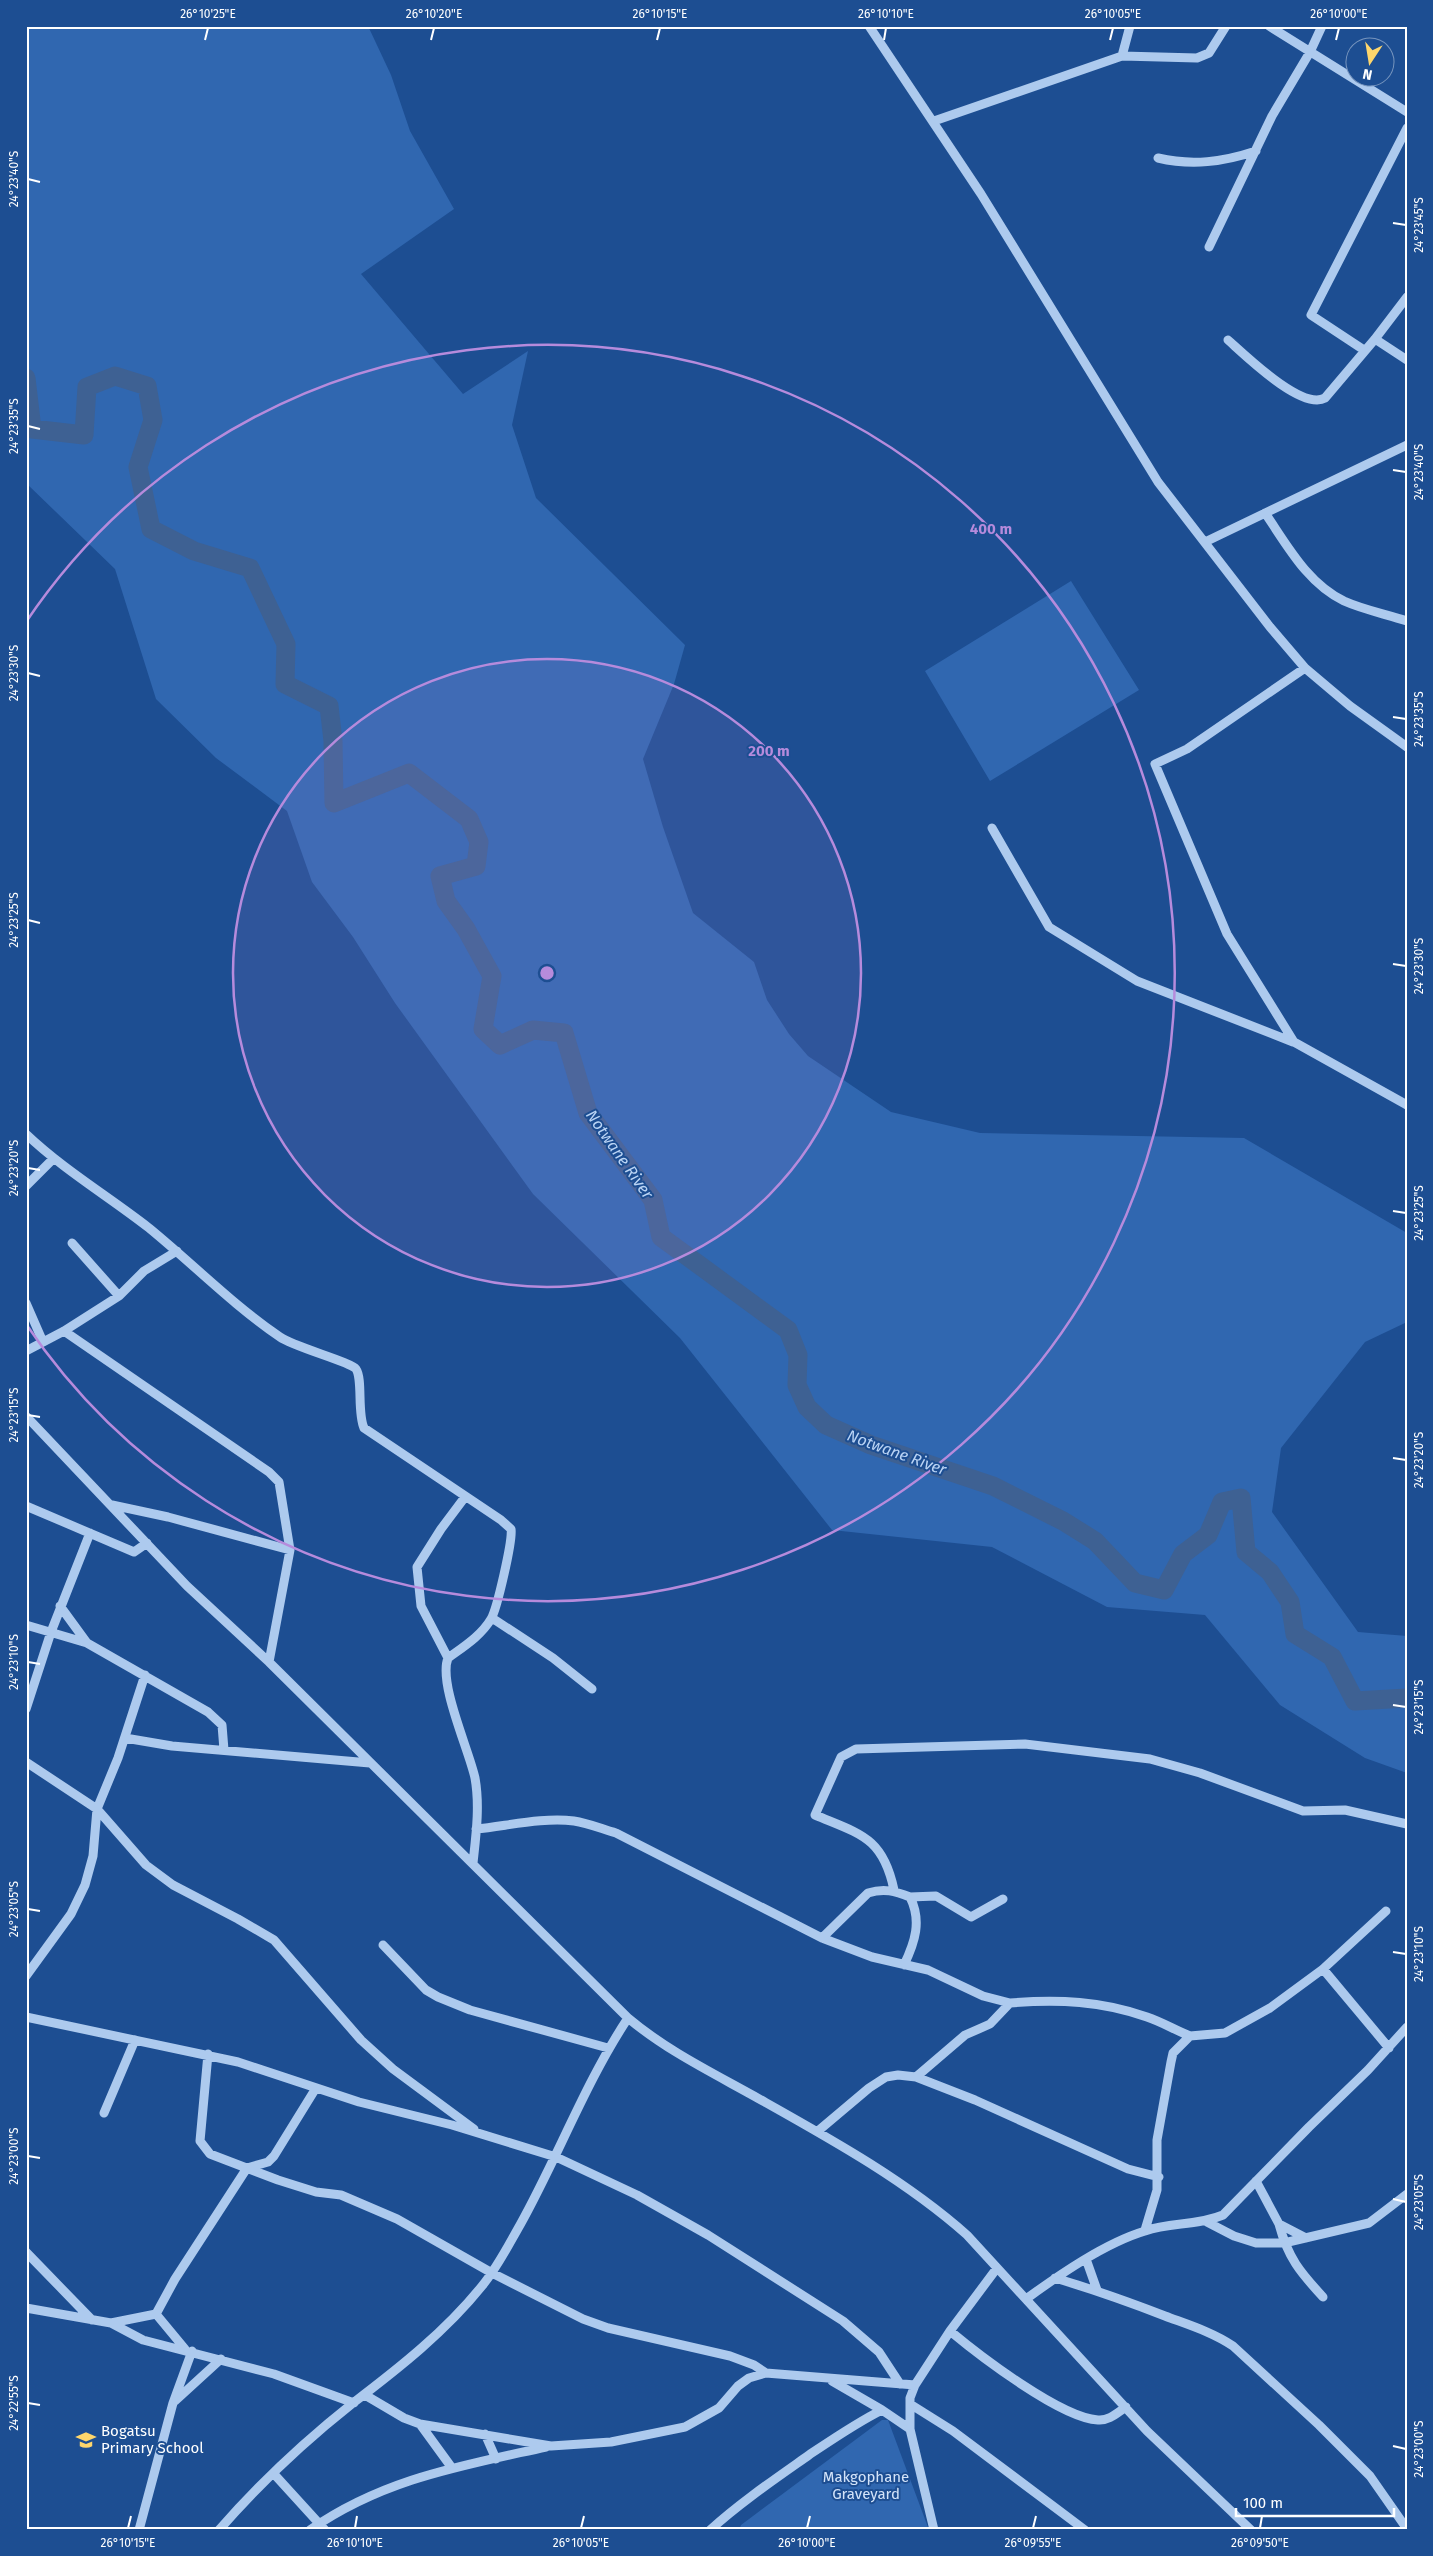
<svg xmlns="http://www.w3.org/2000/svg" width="1433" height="2556" viewBox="0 0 1433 2556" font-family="'Fira Sans',sans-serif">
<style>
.green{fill:#3067b0}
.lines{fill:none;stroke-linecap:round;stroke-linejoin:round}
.river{stroke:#3e6193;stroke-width:19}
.minor{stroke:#adcaee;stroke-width:9}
.ticks{fill:none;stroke:#fff;stroke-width:2}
.ring{fill:none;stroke:#b68bdc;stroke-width:2.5}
.labels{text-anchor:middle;stroke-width:4;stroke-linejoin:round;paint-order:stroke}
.poi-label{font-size:15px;fill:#fff;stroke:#1d4e92;text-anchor:start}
.park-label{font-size:15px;fill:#d4e4fa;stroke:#1d4e92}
.water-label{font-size:16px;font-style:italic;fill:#bad4f5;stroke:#1d4e92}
.centre{fill:#b68bdc;stroke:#1d4e92;stroke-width:2.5}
.ring-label{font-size:15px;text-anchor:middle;font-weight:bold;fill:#b68bdc;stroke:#1d4e92;stroke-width:4;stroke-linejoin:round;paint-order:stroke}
.neatline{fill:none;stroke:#fff;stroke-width:2}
.ticks-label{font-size:12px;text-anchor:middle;fill:#fff}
</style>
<rect width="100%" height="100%" fill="#1d4e92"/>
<path class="green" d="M26 26H368L391 75 410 131 454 209 361 274 463 394 528 351 512 425 536 498 685 645 674 684 643 759 663 827 693 913 754 962 767 1000 789 1034 808 1056 891 1112 980 1133 1244 1138 1407 1233V1322L1365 1342 1281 1448 1272 1512 1358 1632 1407 1636V1773L1365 1758 1280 1705 1205 1615 1107 1607 992 1547 832 1530 680 1338 533 1194 395 1003 353 937 312 882 287 811 216 758 156 699 115 569 26 483Z
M1071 581 1139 690 990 781 925 671Z
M882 2420H888L929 2530H739L741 2525Z"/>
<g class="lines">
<path class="river" d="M26 378 32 429 84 435 87 387 115 376 147 386 153 420 138 467 151 529 194 551 250 568 286 644 285 684 329 706 333 741 334 803 409 773 469 819 479 842 476 866 440 876 446 901 466 929 492 976 483 1029 500 1045 533 1030 564 1033 588 1113 653 1200 661 1237 788 1330 798 1355 797 1385 807 1407 826 1425 871 1445 993 1486 1063 1521 1095 1541 1135 1583 1164 1590 1183 1554 1208 1535 1222 1502 1241 1498 1246 1552 1270 1572 1290 1602 1295 1634 1332 1657 1355 1701 1407 1698"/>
<path class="minor" d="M869 26 981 194 1158 482 1270 627 1305 668 1350 706 1407 747
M1269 26 1407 112
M1122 56 1197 58 1209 53 1226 26
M934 121 1122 56 1130 26
M1158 158C1192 166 1223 162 1256 151
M1209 247 1272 116 1310 52 1322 26
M1375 339 1407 360
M1228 340C1245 355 1302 411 1325 398L1375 339 1407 297
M1364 350 1311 315 1407 128
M1265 513C1287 545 1307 583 1344 601 1364 610 1386 614 1407 621
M1205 542 1407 445
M1305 668 1187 749 1155 764 1227 934 1294 1042 1407 1105
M992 828 1049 927 1137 981 1293 1042
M26 1134C64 1170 108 1196 149 1228 193 1264 233 1305 280 1337 294 1347 351 1362 356 1369 363 1379 357 1413 364 1428L501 1520 511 1529C513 1540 497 1609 491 1619 481 1636 463 1647 448 1658 438 1683 469 1750 475 1778 480 1806 476 1835 473 1863
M26 1186 53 1159
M72 1243 119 1296
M26 1303 43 1342
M64 1331 269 1472 279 1482 290 1550 269 1662
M26 1351 64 1331 119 1296 144 1271 177 1251
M26 1416 187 1586 269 1662 628 2018C666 2050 711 2072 754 2096 827 2137 904 2179 967 2235L1147 2431 1251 2530
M112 1505 168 1517 290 1550
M26 1506 134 1552 147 1543
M60 1606 87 1643
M492 1618 553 1658 592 1689
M26 1625 87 1643 208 1712 222 1725 224 1750
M448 1658 421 1606 417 1567 441 1529 465 1497
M26 1709 51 1632 90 1533
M125 1738 172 1746 370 1763
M26 1762 97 1809 146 1865 173 1885 238 1919 274 1940 361 2040 393 2069 474 2129
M476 1829C507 1826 543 1817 574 1821 588 1823 602 1829 616 1833L822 1938 872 1957 928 1970 983 1996 1010 2003
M894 1890C883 1837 860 1834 815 1815L841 1757 856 1749 1025 1744 1150 1759 1200 1773 1303 1811 1345 1810 1407 1824
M910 1897 936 1896 971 1917 1003 1899
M822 1938 868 1893C884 1888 895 1891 910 1897 922 1921 915 1942 904 1965
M383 1945 426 1990 438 1997 470 2010 608 2048
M1323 1969 1389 2048
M26 1976 71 1914 85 1885 93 1856 97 1809 118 1758 145 1675
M26 2017 238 2062 359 2102 452 2125 556 2157 637 2195 708 2235 843 2321 879 2352 900 2384
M208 2054 200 2141 210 2154 278 2180 316 2192 341 2195 397 2219 492 2273 583 2319 608 2328 730 2356 754 2365 766 2373
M916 2077 965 2035 990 2024 1010 2003C1058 1999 1102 2001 1147 2017 1162 2022 1175 2030 1190 2036
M104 2113 135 2040
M818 2131 869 2088 886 2077 898 2075 916 2077 975 2100 1128 2169 1159 2177
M1256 2181 1279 2224 1306 2238
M1207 2222 1234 2236 1256 2243H1284L1369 2223 1407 2194
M1279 2224C1288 2258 1300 2272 1323 2297
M1145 2230 1157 2190V2140L1171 2062 1173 2053 1190 2036 1225 2033 1270 2008 1323 1969 1386 1911
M26 2252 92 2320
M1086 2259 1097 2290
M1055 2278C1092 2289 1129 2302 1165 2316 1189 2325 1212 2332 1233 2346L1319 2425 1370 2476 1407 2529
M1026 2299C1059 2275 1105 2243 1145 2231 1170 2222 1197 2226 1223 2215L1309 2127 1368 2070 1407 2027
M26 2308 111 2323 156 2314 175 2279 247 2168 268 2162 274 2156 316 2088
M156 2314 185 2349
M111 2323 143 2340 274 2374 354 2403
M950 2331C980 2356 1061 2418 1098 2420 1109 2421 1117 2413 1126 2407
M832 2381 882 2410
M365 2395 404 2418 420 2424 551 2446 611 2442 685 2427 719 2408 738 2386 749 2378 766 2373 915 2385
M175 2401 221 2359
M910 2404 953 2431 1085 2530
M420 2424 452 2468
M485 2434 496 2459
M274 2474 325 2530
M139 2530 173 2403 192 2351
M219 2530C259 2484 305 2441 353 2403 399 2368 446 2331 482 2286 497 2268 508 2246 520 2225 558 2157 585 2083 628 2018
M310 2530C383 2479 461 2466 546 2447
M710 2530C741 2502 775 2479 809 2455 833 2439 856 2423 882 2410L910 2429
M934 2530 910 2429V2398L915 2385 950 2331 997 2268"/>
</g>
<path class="ticks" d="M205 40 208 28M431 40 434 28M657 40 660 28M884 40 886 28M1110 40 1113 28M1336 40 1339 28M28 179 40 182M1393 223 1406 225M28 426 40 429M1393 470 1406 472M28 673 40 676M1393 717 1406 719M28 920 40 923M1393 964 1406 966M28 1168 40 1170M1393 1211 1406 1213M28 1415 40 1417M1393 1458 1406 1460M28 1662 40 1664M1393 1705 1406 1707M28 1909 40 1911M1393 1952 1406 1954M28 2156 40 2158M1393 2199 1406 2202M28 2403 40 2405M1393 2446 1406 2449M128 2528 131 2516M355 2528 357 2516M581 2528 584 2516M807 2528 810 2516M1033 2528 1036 2516M1260 2528 1262 2516"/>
<circle cx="547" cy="973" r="314" fill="#b68bdc" fill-opacity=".12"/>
<g class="ring">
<circle cx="547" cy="973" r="314"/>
<path d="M26 622A628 628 0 1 1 26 1324"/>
</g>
<defs>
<symbol id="school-bare" viewBox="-9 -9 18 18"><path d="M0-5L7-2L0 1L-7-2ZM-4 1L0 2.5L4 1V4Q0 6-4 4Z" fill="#fed66c" stroke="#1d4e92" stroke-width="2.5" paint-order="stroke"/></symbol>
</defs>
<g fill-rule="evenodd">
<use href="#school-bare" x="72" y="2426" width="28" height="28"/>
</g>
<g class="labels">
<g class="poi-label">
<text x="101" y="2436">Bogatsu<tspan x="101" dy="17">Primary School</tspan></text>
</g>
<g class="park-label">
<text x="866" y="2482">Makgophane<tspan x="866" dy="17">Graveyard</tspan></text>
</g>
<g class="water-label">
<text transform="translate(620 1154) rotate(55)" y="6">Notwane River</text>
<text transform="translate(897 1452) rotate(20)" y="6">Notwane River</text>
</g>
</g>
<circle cx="547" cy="973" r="8" class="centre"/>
<g class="ring-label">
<text x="991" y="534">400 m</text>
<text x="769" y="756">200 m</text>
</g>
<rect width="1433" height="2556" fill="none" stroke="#1d4e92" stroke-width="55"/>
<g transform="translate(1370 62) rotate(192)"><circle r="24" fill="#1d4e92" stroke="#7795be"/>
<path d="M0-4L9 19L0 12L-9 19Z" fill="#fed66c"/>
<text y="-8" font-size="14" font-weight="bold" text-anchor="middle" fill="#ffffff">N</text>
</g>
<path d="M1236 2508v8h158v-8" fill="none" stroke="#ffffff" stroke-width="2.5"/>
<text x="1243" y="2508" font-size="15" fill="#ffffff" stroke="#1d4e92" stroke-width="4" paint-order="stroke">100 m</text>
<rect x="28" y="28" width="1378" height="2500" class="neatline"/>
<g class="ticks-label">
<text x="208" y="18">26°10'25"E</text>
<text x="434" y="18">26°10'20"E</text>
<text x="660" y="18">26°10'15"E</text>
<text x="886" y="18">26°10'10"E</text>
<text x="1113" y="18">26°10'05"E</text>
<text x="1339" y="18">26°10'00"E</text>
<text transform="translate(14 179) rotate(-90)" y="4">24°23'40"S</text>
<text transform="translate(1419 225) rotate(-90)" y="4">24°23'45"S</text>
<text transform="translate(14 426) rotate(-90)" y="4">24°23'35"S</text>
<text transform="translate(1419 472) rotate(-90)" y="4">24°23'40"S</text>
<text transform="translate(14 673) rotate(-90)" y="4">24°23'30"S</text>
<text transform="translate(1419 719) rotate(-90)" y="4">24°23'35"S</text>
<text transform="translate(14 920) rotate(-90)" y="4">24°23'25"S</text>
<text transform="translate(1419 966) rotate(-90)" y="4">24°23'30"S</text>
<text transform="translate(14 1168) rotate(-90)" y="4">24°23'20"S</text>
<text transform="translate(1419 1213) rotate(-90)" y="4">24°23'25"S</text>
<text transform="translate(14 1415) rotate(-90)" y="4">24°23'15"S</text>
<text transform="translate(1419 1460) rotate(-90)" y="4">24°23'20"S</text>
<text transform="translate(14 1662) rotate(-90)" y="4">24°23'10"S</text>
<text transform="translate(1419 1707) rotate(-90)" y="4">24°23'15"S</text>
<text transform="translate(14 1909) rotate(-90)" y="4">24°23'05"S</text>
<text transform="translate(1419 1954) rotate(-90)" y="4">24°23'10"S</text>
<text transform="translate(14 2156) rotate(-90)" y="4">24°23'00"S</text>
<text transform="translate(1419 2202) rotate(-90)" y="4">24°23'05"S</text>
<text transform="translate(14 2403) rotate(-90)" y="4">24°22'55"S</text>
<text transform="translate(1419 2449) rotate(-90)" y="4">24°23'00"S</text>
<text x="128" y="2547">26°10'15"E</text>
<text x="355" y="2547">26°10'10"E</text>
<text x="581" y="2547">26°10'05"E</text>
<text x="807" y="2547">26°10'00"E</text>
<text x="1033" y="2547">26°09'55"E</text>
<text x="1260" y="2547">26°09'50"E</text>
</g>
</svg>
